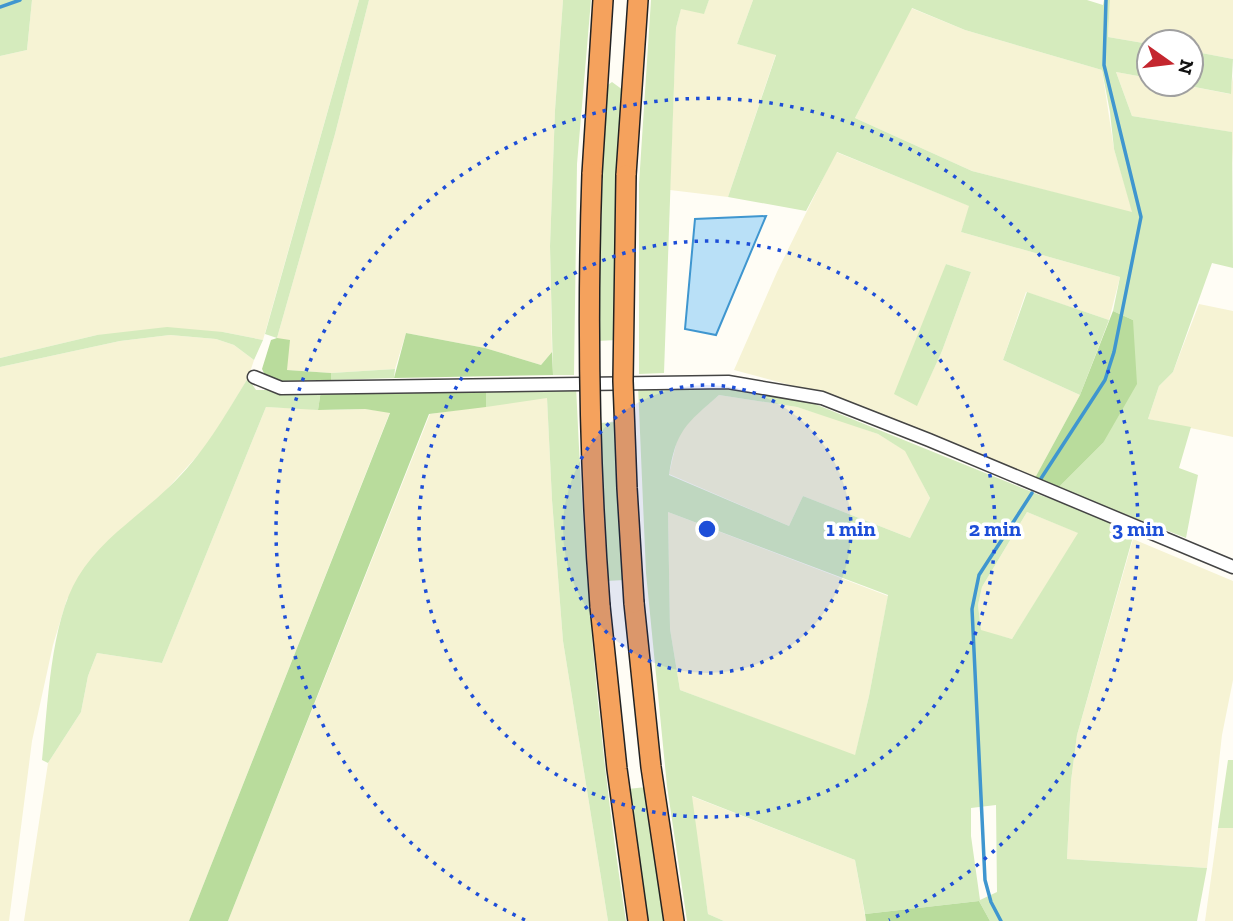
<svg xmlns="http://www.w3.org/2000/svg" width="1233" height="921" viewBox="0 0 1233 921" font-family="'Zilla Slab',serif">
<style>
.farmland{fill:#f6f3d4;fill-rule:evenodd}
.green{fill:#d5ebbd;fill-rule:evenodd}
.forest{fill:#b9dc9c}
.water{fill:#b9e0f7;stroke:#3f96cf;stroke-width:2}
.lines{fill:none;stroke-linecap:round;stroke-linejoin:round}
.stream{stroke:#3f96cf;stroke-width:3.5}
.minor-casing{stroke:#444;stroke-width:15}
.highway-casing{stroke:#222;stroke-width:22}
.minor{stroke:#fff;stroke-width:12}
.highway{stroke:#f5a25d;stroke-width:19}
.highway-bridge-casing{stroke:#222;stroke-width:22;stroke-linecap:butt}
.highway-bridge{stroke:#f5a25d;stroke-width:19}
.ring{fill:none;stroke:#1d4ed8;stroke-width:3.5;stroke-dasharray:3.5 7}
.centre{fill:#1d4ed8;stroke:#fff;stroke-width:3.5}
.ring-label{font-size:21px;text-anchor:middle;font-weight:bold;fill:#1d4ed8;stroke:#fff;stroke-width:7;stroke-linejoin:round;paint-order:stroke}
</style>
<rect width="100%" height="100%" fill="#fffdf5"/>
<path class="farmland" d="M32 0H359L263 340 223 332 97 335 0 358V56L27 50Z
M369 0H563L555 110 550 246 552 352 541 365 485 348 406 333 395 369 331 373 287 370 277 338 335 134Z
M709 0H753L737 44 776 54 728 197 670 190 676 28 681 8 704 13Z
M1110 0H1233V59L1191 51V42H1149V44L1108 37Z
M911 8 965 30 1102 70 1114 149 1133 213 972 171 855 118Z
M1116 72 1149 78V84H1179L1230 94 1233 76V164L1231 132 1132 116Z
M836 152 970 206 961 232 1120 277 1109 320 1026 292 1003 360 1080 395 1035 478 842 399 734 370 777 272ZM946 264 971 272 942 351 917 405Z
M1199 304 1233 311V437L1148 419 1159 386 1173 372Z
M170 335 216 339 234 345 254 360 248 378 209 443 67 599 53 645 32 741 9 921H0V367L120 341Z
M719 395 797 407 839 420 878 434 906 451 930 498 910 538 803 496 789 526 669 474 678 436 692 418Z
M547 397 552 500 563 641 608 921H228L430 414Z
M266 407 331 410 365 409 390 412 189 921H24L48 763 81 712 88 676 97 653 162 663Z
M668 512 888 596 869 696 855 756 680 690 670 629Z
M1027 512 1079 533 1012 639 981 631 978 605 982 587Z
M1133 539 1233 581V680L1222 735 1207 868 1067 859 1071 781 1077 735Z
M691 796 855 860 866 921H724L708 914Z
M1218 828H1233V921H1205Z"/>
<path class="green" d="M0 0H32L27 50 0 56Z
M359 0H369L335 134 277 338 265 334Z
M563 0H591L577 164 574 375H553L550 246 555 110Z
M651 0H709L704 14 681 9 676 28 664 373 639 374V184Z
M753 0H1087L1103 5 1104 0H1110L1108 37 1149 44V78L1116 72 1132 116 1232 132 1233 268 1212 263 1173 372 1159 386 1148 419 1191 427 1179 468 1198 475 1186 538 1058 488 1103 443 1133 320 1113 311 1120 277 961 232 969 206 837 152 806 211 728 197 776 55 737 44ZM912 8 965 30 1102 70 1110 112 1114 149 1132 212 972 171 855 118Z
M1191 51 1233 59 1231 94 1179 84H1191Z
M612 82 623 90 616 340 598 341 605 87Z
M946 264 971 272 942 351 917 406 894 394Z
M1027 292 1109 320 1080 395 1003 360Z
M167 327 223 332 263 340 254 360 234 345 216 339 170 335 120 341 0 367V358L97 335Z
M395 369 394 378 331 380V373Z
M248 378 256 390H321L318 410 266 407 162 663 97 653 88 676 81 712 48 763 42 760C48 706 50 623 78 577 100 540 139 516 169 487 203 455 224 417 248 378Z
M638 385 728 386 810 402 1037 494 1088 512 1134 533 1077 735 1071 781 1067 859 1207 868 1197 921H990L979 901 865 914 855 860 692 796 708 914 724 921H687L667 786 646 573ZM719 395 797 407 878 434 905 451 930 498 910 538 803 496 789 526 669 475C676 430 686 424 719 395ZM668 512 888 595 869 696 855 755 680 690 670 629ZM1027 512 1078 533 1012 639 981 630 978 605 982 587ZM996 805 997 892 980 900 971 836V808Z
M486 386H576C584 565 598 744 626 921H608L563 641 552 500 547 398 486 407Z
M616 422 624 580 606 581 599 423Z
M1228 760H1233V828H1218Z
M646 787 666 921H647L628 789Z"/>
<path class="forest" d="M1113 311 1133 320 1137 384 1103 443 1058 488 1035 478 1080 395Z
M406 333 485 348 541 365 552 352 553 375 394 378Z
M277 338 290 340 287 370 331 373V380L279 381 265 375 262 369 271 340Z
M486 386V407L429 414 228 921H189L390 413 365 409 318 410 321 390Z
M979 901 990 921H866L865 914Z"/>
<path class="water" d="M766 216 716 335 685 329 695 219Z"/>
<g class="lines">
<path class="stream" d="M0 7 20 0
M1040 480 1105 380 1114 352 1141 217 1104 65 1106 0
M1001 921 991 902 985 880 972 609 979 575 1032 493"/>
<defs>
<path id="minor" d="M254 377 281 388 728 382 822 398 929 440 1233 567"/>
<path id="highway" d="M592 174 603 0
M626 175 638 0
M634 603 651 767 674 921
M600 606 617 769 638 921"/>
</defs>
<use href="#minor" class="minor-casing"/>
<use href="#highway" class="highway-casing"/>
<use href="#minor" class="minor"/>
<use href="#highway" class="highway"/>
<defs>
<path id="highway-bridge" d="M592 174C587 318 589 462 600 606
M626 175 623 381 627 488 634 603"/>
</defs>
<use href="#highway-bridge" class="highway-bridge-casing"/>
<use href="#highway-bridge" class="highway-bridge"/>
</g>
<circle cx="707" cy="529" r="144" fill="#1d4ed8" fill-opacity=".12"/>
<g class="ring">
<circle cx="707" cy="529" r="144"/>
<circle cx="707" cy="529" r="288"/>
<path d="M525 920A431 431 0 1 1 889 920"/>
</g>
<circle cx="707" cy="529" r="10" class="centre"/>
<g class="ring-label">
<text x="851" y="536">1 min</text>
<text x="995" y="536">2 min</text>
<text x="1138" y="536">3 min</text>
</g>
<g transform="translate(1170 63) rotate(104)"><circle r="33" fill="#ffffff" stroke="#a0a0a0" stroke-width="2"/>
<path d="M0-5L12 26L0 18L-12 26Z" fill="#c4262e"/>
<text y="-10" font-size="19" font-weight="bold" text-anchor="middle" fill="#111111">N</text>
</g>
</svg>
